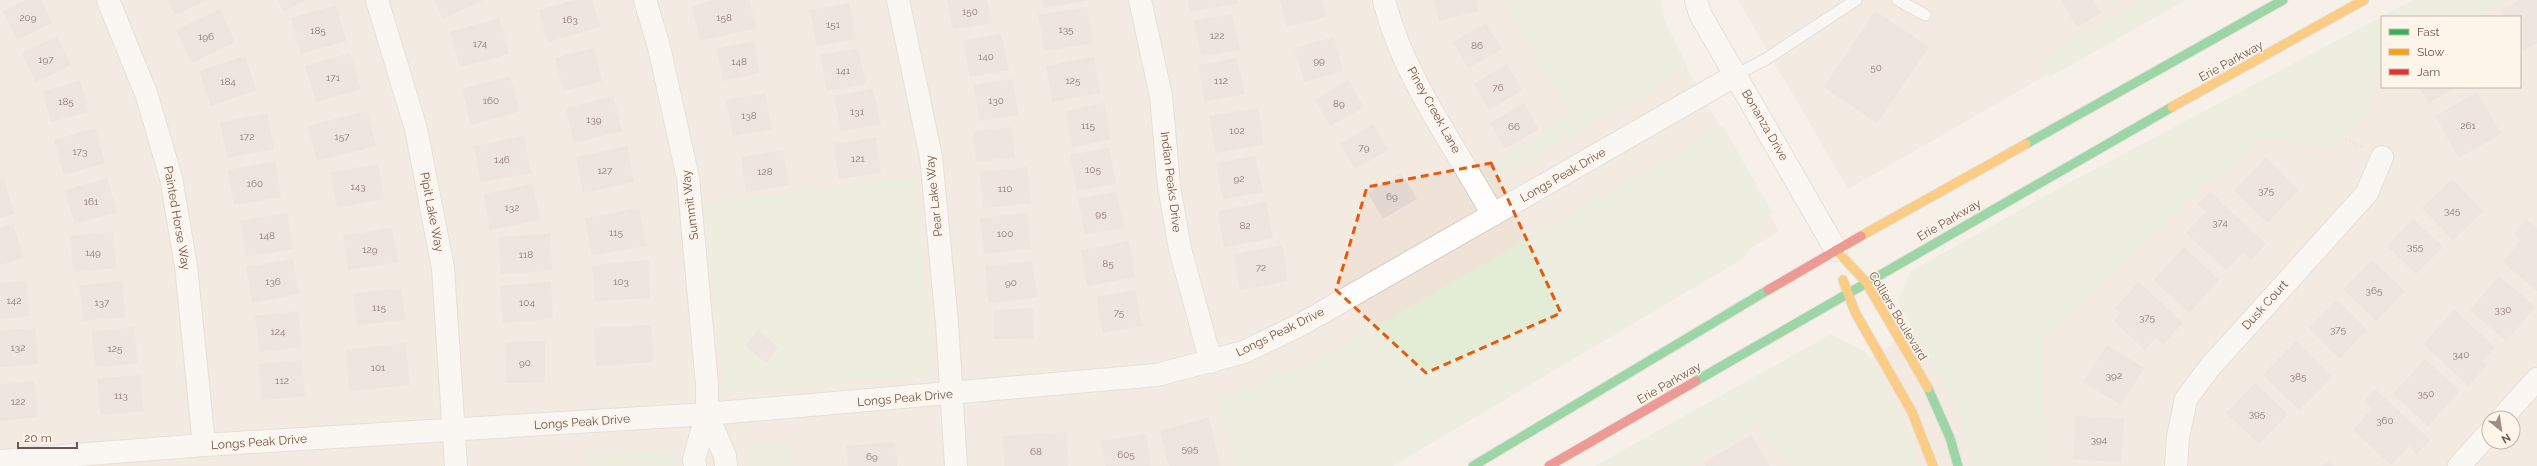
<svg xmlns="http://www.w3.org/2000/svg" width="2537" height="466" viewBox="0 0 2537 466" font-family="Raleway,sans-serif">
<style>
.residential{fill:#efe2d7;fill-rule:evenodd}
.green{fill:#e3ecd4}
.building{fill:#e2d8d1}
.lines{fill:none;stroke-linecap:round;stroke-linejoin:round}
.lane-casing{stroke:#d4ccc6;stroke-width:13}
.street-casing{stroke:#d4ccc6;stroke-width:24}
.fast-casing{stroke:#d4ccc6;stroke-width:11}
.slow-casing{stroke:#d4ccc6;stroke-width:11}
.jam-casing{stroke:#d4ccc6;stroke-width:11}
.path{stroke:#d8d0cd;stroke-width:2.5;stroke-dasharray:1 3;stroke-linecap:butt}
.lane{stroke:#fefdfc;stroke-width:11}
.street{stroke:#fefdfc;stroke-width:22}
.fast{stroke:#30b455;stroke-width:9}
.slow{stroke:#ff9f0a;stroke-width:9}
.jam{stroke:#e5322d;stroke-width:9}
.marked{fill:none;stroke:#e8590c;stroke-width:3;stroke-dasharray:8 5;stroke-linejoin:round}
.labels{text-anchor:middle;stroke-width:3;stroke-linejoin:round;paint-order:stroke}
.number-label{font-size:10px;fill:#90786f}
.street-label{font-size:12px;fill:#72564b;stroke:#fef5ea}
</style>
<rect width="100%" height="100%" fill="#f6f0e9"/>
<path class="residential" d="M0 0H1648L1779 231 1386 466H0Z
M1738 0H2177L1848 189Z
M2484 0H2537V466H1683L2382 59V87H2520V17H2455ZM2489 418H2513V442H2489Z"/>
<path class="green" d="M1504 0H1661L1664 19 1688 68 1505 174 1494 161 1571 116Z
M2143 0H2186L2050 77 2039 59Z
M2413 0H2510L2479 17H2382V70L2369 78 2373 111 2330 149 2264 139 2213 180 2042 341 2049 466H1976L1961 417 1898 301 1911 271 2065 185Z
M1723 126 1772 212 1744 258 1393 466H1237L1217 401 1317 360Z
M917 176 932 375 724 393 704 203Z
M1831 334 1865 352 1902 419 1919 466H1791L1757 424 1692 466H1595Z
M788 441 791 466H748L746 448 753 442Z
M669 448 680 466H588L587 458Z"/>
<path class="building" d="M26 0H41L52 23 17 40 3 11Z
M168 0H207L175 15Z
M278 0H306L283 12Z
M434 0H483L443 19Z
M575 0H592L600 27 548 42 539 10Z
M715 0H749L756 28 700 41 692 6Z
M947 0H987L992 23 953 29Z
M1042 0H1086V1L1044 8Z
M1188 0H1237L1238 3 1190 12Z
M1280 0H1322L1326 17 1287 27Z
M1434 0H1476L1478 11 1439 21Z
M2061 0H2093L2101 13 2077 27Z
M2520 0H2537V43L2524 50 2520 43V17H2506L2502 10Z
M849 3 856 39 817 46 810 10Z
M336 5 346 41 301 54 291 18Z
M1087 7 1093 43 1045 51 1038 15Z
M220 9 235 42 192 63 176 30Z
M1875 11 1929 47 1877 123 1824 87Z
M1232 14 1240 50 1201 56 1194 21Z
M499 18 509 54 460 67 450 32Z
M1486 23 1502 49 1468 68 1453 42Z
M1001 34 1009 70 970 77 963 41Z
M57 36 71 65 36 82 22 53Z
M1334 37 1343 71 1304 82 1295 48Z
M754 41 760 73 723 81 717 49Z
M594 48 602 81 564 91 555 58Z
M858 49 866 84 827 91 820 55Z
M350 53 361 89 316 102 305 66Z
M245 56 256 90 211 106 199 71Z
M1094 57 1100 93 1052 102 1046 66Z
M1237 58 1245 94 1205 101 1198 65Z
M1507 64 1522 90 1489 110 1474 84Z
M510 76 520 111 471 125 462 89Z
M1012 79 1019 115 980 121 973 85Z
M1348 80 1364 107 1330 126 1315 100Z
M80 81 89 112 51 122 43 91Z
M2419 87H2456L2429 103Z
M873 89 881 125 841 131 834 96Z
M2477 92 2501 134 2459 158 2435 116Z
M765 93 772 129 733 136 726 100Z
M613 96 622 131 574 143 566 108Z
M1104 103 1111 139 1072 147 1066 111Z
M1524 103 1539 129 1505 149 1490 123Z
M1258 108 1264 144 1216 153 1209 116Z
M367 111 376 146 317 161 308 126Z
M267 114 274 149 227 158 220 122Z
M1373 124 1388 150 1355 169 1340 144Z
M1011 127 1015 157 976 162 973 132Z
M95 128 105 163 64 175 54 140Z
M524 136 531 173 481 182 474 146Z
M876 137 881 172 839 179 834 144Z
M627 146 634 182 583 193 576 157Z
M1109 148 1116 184 1077 191 1070 155Z
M783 150 789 185 746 192 741 157Z
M1255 156 1263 192 1223 199 1216 163Z
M2266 158 2299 190 2267 223 2234 190Z
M275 161 281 197 234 205 228 170Z
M378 164 384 199 337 208 331 172Z
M1027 167 1031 203 984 208 980 172Z
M1401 173 1417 199 1383 219 1368 193Z
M107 178 117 212 75 224 65 190Z
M2452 179 2483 211 2453 240 2422 208Z
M4 180 14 214 0 218V181Z
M533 184 540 220 490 230 484 194Z
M1116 192 1124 228 1085 234 1078 199Z
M2210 192 2266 244 2251 260 2243 252 2226 270 2186 233 2206 212 2198 204Z
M1266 202 1273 238 1224 247 1218 211Z
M639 208 646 246 592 255 585 218Z
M287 213 293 249 246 257 240 221Z
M1027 213 1031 248 984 254 980 218Z
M2413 219 2443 247 2416 274 2387 246Z
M2526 219 2537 228V291L2503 262 2521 240 2514 234Z
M13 224 23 258 0 265V228Z
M392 228 398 262 348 270 343 236Z
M112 232 116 268 73 272 70 236Z
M550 234 552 271 501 274 499 237Z
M1129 241 1135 277 1087 286 1081 250Z
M1282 245 1288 281 1240 290 1234 254Z
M2184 247 2219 280 2189 313 2154 280Z
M293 259 299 294 252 303 246 267Z
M649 260 650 298 595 301 592 265Z
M2372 260 2405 291 2376 321 2343 289Z
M1032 261 1037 297 989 303 985 267Z
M2499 276 2536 307 2506 341 2470 310Z
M26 281 29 316 0 319V283Z
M122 281 125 317 83 321 79 286Z
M551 282 553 319 503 323 500 286Z
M2139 282 2183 323 2163 344 2156 338 2145 350 2114 321 2121 313 2115 308Z
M401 288 405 320 357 325 353 294Z
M1135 290 1142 326 1103 333 1096 297Z
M2337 300 2367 330 2339 359 2309 328Z
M1033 308 1034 338 994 339V310Z
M2454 310 2495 347 2483 361 2487 365 2469 386 2423 344Z
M298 311 301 347 259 352 255 316Z
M651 325 653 362 596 366 594 328Z
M134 327 138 363 95 368 92 332Z
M35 328 38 364 0 367V331Z
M758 330 778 347 766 363 745 346Z
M545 341V382L506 383 505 342Z
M2296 341 2332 377 2299 410 2263 375Z
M406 343 410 385 350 391 346 350Z
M2107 345 2144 368 2121 405 2083 382Z
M2425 359 2460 391 2428 426 2393 394Z
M302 360 305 396 262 400 259 364Z
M140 375 144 411 101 415 97 379Z
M34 381 38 417 0 421V385Z
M2255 383 2288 414 2259 444 2226 413Z
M2375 389 2430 440 2417 454 2409 446 2391 465 2353 430 2372 409 2364 401Z
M2076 416 2124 419 2121 462 2073 459Z
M1209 417 1220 466H1169L1160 431Z
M1066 432 1068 466H1005L1003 436Z
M1146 434 1151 466H1105L1101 441Z
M1751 435 1770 466H1705L1703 463Z
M895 442 897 466H848L846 446Z
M2330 460 2334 466H2322Z"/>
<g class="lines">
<defs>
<path id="lane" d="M1898 0 1925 15
M1736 75 1766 59 1856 0"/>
<path id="street" d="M108 0 147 96 171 178 186 266 204 445
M377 0 416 129 443 268 456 466
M645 0 659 47 688 178 707 384V414L694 459 695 466
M898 0 931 157 947 323 956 466
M1140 0 1161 96 1169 186 1180 249 1211 362
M1384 0C1403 77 1455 146 1493 215
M1696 0 1700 14 1836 250
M707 414 725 456 726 466
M2502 418 2537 379
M0 461 204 445 707 414 1157 375 1244 352 1302 324 1736 75
M2176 466 2178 437 2186 399 2210 367 2367 193 2382 157
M2459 466 2489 433"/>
<path id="fast" d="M2026 144 2283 0
M1696 381 2172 107
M1928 388 1950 438 1958 466
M1473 466 1768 290"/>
<path id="slow" d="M2172 107 2364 0
M1861 236 2026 144
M1836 250 1866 282 1928 388
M1843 280 1855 312 1912 412 1933 466"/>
<path id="jam" d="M1768 290 1861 236
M1549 466 1696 381"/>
</defs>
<use href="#lane" class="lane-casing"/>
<use href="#street" class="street-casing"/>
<use href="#fast" class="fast-casing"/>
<use href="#slow" class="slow-casing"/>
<use href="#jam" class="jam-casing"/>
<path class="path" d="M2346 139 2364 148"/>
<use href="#lane" class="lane"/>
<use href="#street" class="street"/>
<use href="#fast" class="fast"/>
<use href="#slow" class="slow"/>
<use href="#jam" class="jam"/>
</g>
<path d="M0 0H2537V466H0ZM1491 163 1561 313 1426 373 1336 290 1367 187Z" fill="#f6f0e9" fill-opacity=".55" fill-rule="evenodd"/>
<path class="marked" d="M1491 163 1561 313 1426 373 1336 290 1367 187Z"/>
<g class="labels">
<g class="number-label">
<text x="970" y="15">150</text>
<text x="28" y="21">209</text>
<text x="724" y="21">158</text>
<text x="570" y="23">163</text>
<text x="833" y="28">151</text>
<text x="1066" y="33">135</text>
<text x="318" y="34">185</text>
<text x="1217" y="39">122</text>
<text x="206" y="40">196</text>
<text x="480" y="47">174</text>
<text x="1477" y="49">86</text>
<text x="986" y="60">140</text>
<text x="46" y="63">197</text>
<text x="1319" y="64">99</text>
<text x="739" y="65">148</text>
<text x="1876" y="71">50</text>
<text x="843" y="74">141</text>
<text x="333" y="81">171</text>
<text x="1073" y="84">125</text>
<text x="1221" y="84">112</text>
<text x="228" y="85">184</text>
<text x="1498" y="91">76</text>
<text x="491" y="104">160</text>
<text x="996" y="104">130</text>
<text x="66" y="105">185</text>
<text x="1339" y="107">89</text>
<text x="857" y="115">131</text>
<text x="749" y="119">138</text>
<text x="594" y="123">139</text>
<text x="1088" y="129">115</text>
<text x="2468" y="129">261</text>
<text x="1514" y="130">66</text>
<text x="1237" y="134">102</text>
<text x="247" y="140">172</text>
<text x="342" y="140">157</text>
<text x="1364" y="151">79</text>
<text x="80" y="155">173</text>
<text x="858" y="162">121</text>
<text x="502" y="163">146</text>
<text x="1093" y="173">105</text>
<text x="605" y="174">127</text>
<text x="765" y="175">128</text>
<text x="1239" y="182">92</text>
<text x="255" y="187">160</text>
<text x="358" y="190">143</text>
<text x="1005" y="192">110</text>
<text x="2266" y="194">375</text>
<text x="1392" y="200">69</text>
<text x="91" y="205">161</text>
<text x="512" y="211">132</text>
<text x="2452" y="214">345</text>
<text x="1101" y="217">95</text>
<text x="2220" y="226">374</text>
<text x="1245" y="229">82</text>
<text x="616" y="236">115</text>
<text x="1005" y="237">100</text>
<text x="267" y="239">148</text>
<text x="2415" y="250">355</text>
<text x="370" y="253">129</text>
<text x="93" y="256">149</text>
<text x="526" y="258">118</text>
<text x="1108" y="267">85</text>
<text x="1261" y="271">72</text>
<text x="273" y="285">136</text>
<text x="621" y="285">103</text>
<text x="1011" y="286">90</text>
<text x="2374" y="294">365</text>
<text x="14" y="304">142</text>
<text x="102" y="306">137</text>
<text x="527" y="306">104</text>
<text x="379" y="311">115</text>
<text x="2503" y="313">330</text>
<text x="1119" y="316">75</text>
<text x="2147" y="321">375</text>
<text x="2338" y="333">375</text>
<text x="278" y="335">124</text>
<text x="18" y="351">132</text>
<text x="115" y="352">125</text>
<text x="2461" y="358">340</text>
<text x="525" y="366">90</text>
<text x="378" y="371">101</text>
<text x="2114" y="379">392</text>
<text x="2298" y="380">385</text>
<text x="282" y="384">112</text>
<text x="2426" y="397">350</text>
<text x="121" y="399">113</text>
<text x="18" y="405">122</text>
<text x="2257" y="417">395</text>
<text x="2385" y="424">360</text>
<text x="2099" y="443">394</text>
<text x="1190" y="452">595</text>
<text x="1036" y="455">68</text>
<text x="1126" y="458">605</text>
<text x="872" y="460">69</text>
</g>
<g class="street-label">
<text transform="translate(2231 61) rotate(-29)" y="4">Erie Parkway</text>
<text transform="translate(1434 110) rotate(61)" y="4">Piney Creek Lane</text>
<text transform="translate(1765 125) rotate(60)" y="4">Bonanza Drive</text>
<text transform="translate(1563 175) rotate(-30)" y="4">Longs Peak Drive</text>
<text transform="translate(1171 182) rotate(83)" y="4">Indian Peaks Drive</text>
<text transform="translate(934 196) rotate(-96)" y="4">Pear Lake Way</text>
<text transform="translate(690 205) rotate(-97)" y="4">Summit Way</text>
<text transform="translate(432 212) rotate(79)" y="4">Pipit Lake Way</text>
<text transform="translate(177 218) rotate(80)" y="4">Painted Horse Way</text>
<text transform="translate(1949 220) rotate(-30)" y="4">Erie Parkway</text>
<text transform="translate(2265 305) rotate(-48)" y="4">Dusk Court</text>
<text transform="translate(1898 316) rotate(59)" y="4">Colliers Boulevard</text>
<text transform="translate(1280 332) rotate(-26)" y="4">Longs Peak Drive</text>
<text transform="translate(1669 383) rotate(-30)" y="4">Erie Parkway</text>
<text transform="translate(905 398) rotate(-5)" y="4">Longs Peak Drive</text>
<text transform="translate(582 422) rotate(-4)" y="4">Longs Peak Drive</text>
<text transform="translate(259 442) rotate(-4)" y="4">Longs Peak Drive</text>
</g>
</g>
<rect x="2381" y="16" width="140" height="72" fill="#fef5ea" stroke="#c6b5aa"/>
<rect x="2389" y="29" width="20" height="6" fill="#30b455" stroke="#c6b5aa"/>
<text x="2417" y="36" font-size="12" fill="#72564b">Fast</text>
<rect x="2389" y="49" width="20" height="6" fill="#ff9f0a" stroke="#c6b5aa"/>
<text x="2417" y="56" font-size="12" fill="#72564b">Slow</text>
<rect x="2389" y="69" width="20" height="6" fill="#e5322d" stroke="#c6b5aa"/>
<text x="2417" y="76" font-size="12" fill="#72564b">Jam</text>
<g transform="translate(2501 430) rotate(150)"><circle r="19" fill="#fef5ea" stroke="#c6b5aa"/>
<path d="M0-3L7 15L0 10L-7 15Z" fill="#a08c82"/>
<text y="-6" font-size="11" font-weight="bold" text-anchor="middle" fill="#72564b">N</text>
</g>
<path d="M18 442v6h59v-6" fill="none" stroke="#72564b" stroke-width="2"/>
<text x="24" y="442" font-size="12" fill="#72564b" stroke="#fef5ea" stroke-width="3" paint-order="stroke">20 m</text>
</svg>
